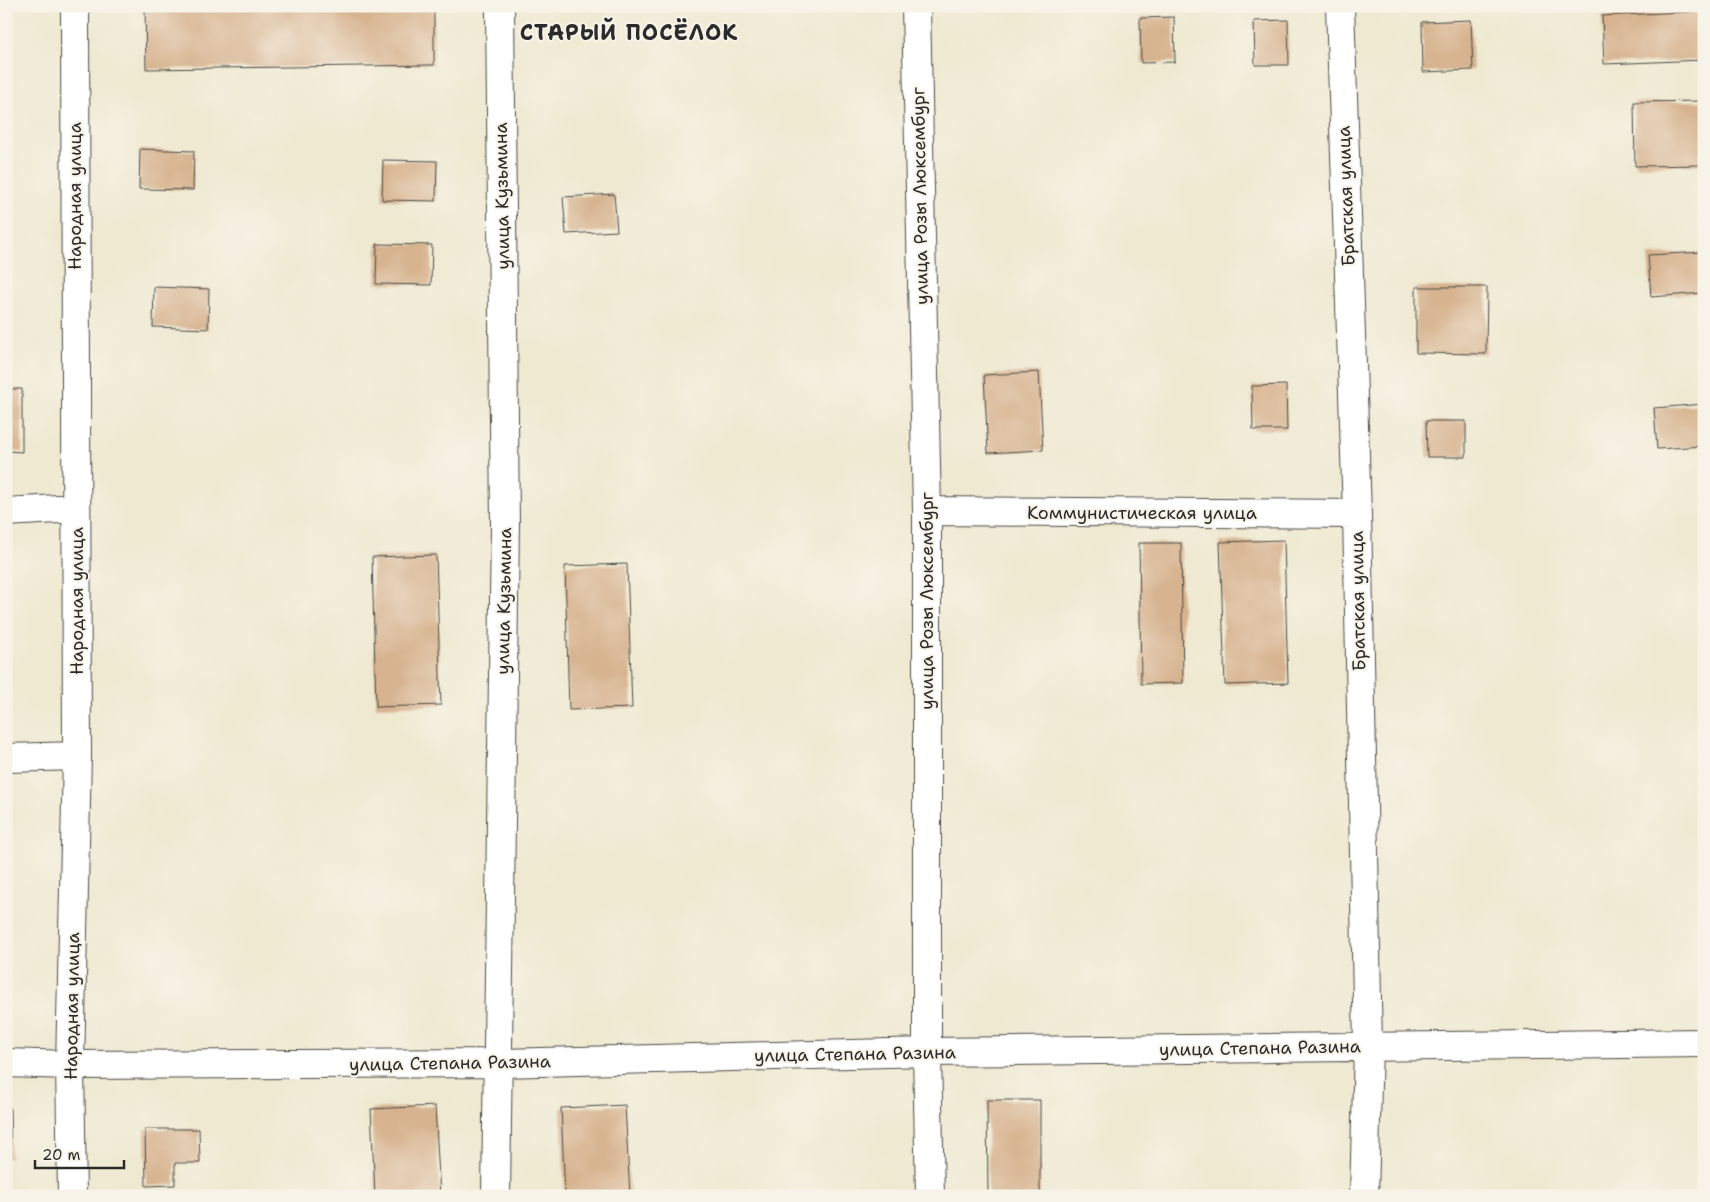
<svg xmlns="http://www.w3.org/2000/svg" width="1710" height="1202" viewBox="0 0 1710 1202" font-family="'Shantell Sans',sans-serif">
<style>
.building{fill:#d7b38f}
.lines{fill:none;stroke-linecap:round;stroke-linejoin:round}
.minor-casing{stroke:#484844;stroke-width:30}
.minor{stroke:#fff;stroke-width:28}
.labels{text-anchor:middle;stroke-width:4;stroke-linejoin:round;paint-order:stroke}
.street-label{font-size:18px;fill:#2b2b2b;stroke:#f7f3e8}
.district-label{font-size:22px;font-weight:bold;letter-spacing:1px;fill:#2b2b2b;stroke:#f7f3e8}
</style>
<rect width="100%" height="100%" fill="#f7f3e8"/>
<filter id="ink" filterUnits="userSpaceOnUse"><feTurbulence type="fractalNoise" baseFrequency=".02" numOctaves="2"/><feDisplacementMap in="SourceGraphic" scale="10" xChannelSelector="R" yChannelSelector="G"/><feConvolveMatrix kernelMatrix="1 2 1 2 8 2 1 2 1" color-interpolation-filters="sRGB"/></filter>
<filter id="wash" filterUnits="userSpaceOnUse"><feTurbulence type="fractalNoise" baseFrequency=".0096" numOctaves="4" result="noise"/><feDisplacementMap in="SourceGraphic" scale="20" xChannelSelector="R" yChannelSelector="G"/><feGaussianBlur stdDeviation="1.12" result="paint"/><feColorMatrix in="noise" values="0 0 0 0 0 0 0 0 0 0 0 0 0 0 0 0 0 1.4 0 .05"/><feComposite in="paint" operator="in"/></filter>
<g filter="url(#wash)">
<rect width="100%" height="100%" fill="#efe9d1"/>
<g id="blocks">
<path class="building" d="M145 6H434V65L146 69Z
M1704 11V60L1604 64 1602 16Z
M1174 17 1175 62 1141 63 1140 18Z
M1288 20 1289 65H1255L1254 21Z
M1471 20 1473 70 1423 72 1422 22Z
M1704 101V165L1635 166 1634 102Z
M140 149 194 151 193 190 139 189Z
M383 160 437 161 436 201 382 200Z
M614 194 617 231 566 234 563 197Z
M377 244 432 245 431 285 376 284Z
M1704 252V293L1651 297 1648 255Z
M154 287 209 289 208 329 153 327Z
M1416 287H1487L1486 354 1416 353Z
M1039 372 1043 450 988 453 984 375Z
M1286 385 1287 430H1253L1252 386Z
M6 389H22V452L6 451Z
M1704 404V446L1657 449 1654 408Z
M1426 421H1466V457H1427Z
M1284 540 1288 683 1225 685 1220 542Z
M1139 543H1181L1183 683 1141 684Z
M436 555 441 705 376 707 372 557Z
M627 564 632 708 569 710 565 566Z
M987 1100H1040V1196H988Z
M625 1105 630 1196H565L561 1108Z
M435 1106 440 1196H375L371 1109Z
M6 1107H10L11 1158H6Z
M145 1129H199L200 1163H175V1185L146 1186Z"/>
</g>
</g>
<g filter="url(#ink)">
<use href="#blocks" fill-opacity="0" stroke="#484844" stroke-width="1"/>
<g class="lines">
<defs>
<path id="minor" d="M916 6 927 511V1052L930 1196
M1340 6 1357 514 1368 1047 1364 1196
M927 511 1357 514
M6 512 76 508
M6 758 77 756
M6 1063 70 1065 500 1063 927 1052 1704 1043
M72 1196 70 1065 77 756 75 6
M496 1196 505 525 500 6"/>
</defs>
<use href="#minor" class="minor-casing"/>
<use href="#minor" class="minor"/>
</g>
</g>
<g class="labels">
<g class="street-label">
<text transform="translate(75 196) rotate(-90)" y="6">Народная улица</text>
<text transform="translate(502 196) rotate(-91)" y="6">улица Кузьмина</text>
<text transform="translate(920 196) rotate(-91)" y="6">улица Розы Люксембург</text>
<text transform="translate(1346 196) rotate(-92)" y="6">Братская улица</text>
<text x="1142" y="519">Коммунистическая улица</text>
<text transform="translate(77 601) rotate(-90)" y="6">Народная улица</text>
<text transform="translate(504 601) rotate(-89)" y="6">улица Кузьмина</text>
<text transform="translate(927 601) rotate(-90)" y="6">улица Розы Люксембург</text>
<text transform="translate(1358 601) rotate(-91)" y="6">Братская улица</text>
<text transform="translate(72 1006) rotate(-89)" y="6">Народная улица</text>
<text transform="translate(1260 1048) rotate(-1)" y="6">улица Степана Разина</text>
<text transform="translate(855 1054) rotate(-1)" y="6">улица Степана Разина</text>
<text transform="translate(450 1063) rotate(-1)" y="6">улица Степана Разина</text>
</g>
<g class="district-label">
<text x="629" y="40">СТАРЫЙ ПОСЁЛОК</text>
</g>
</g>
<rect width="1710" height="1202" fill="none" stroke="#f7f3e8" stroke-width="25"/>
<path d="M35 1160v8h89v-8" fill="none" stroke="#2b2b2b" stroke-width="2.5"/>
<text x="42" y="1160" font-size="15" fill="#2b2b2b" stroke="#f7f3e8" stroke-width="4" paint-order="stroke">20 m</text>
</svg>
